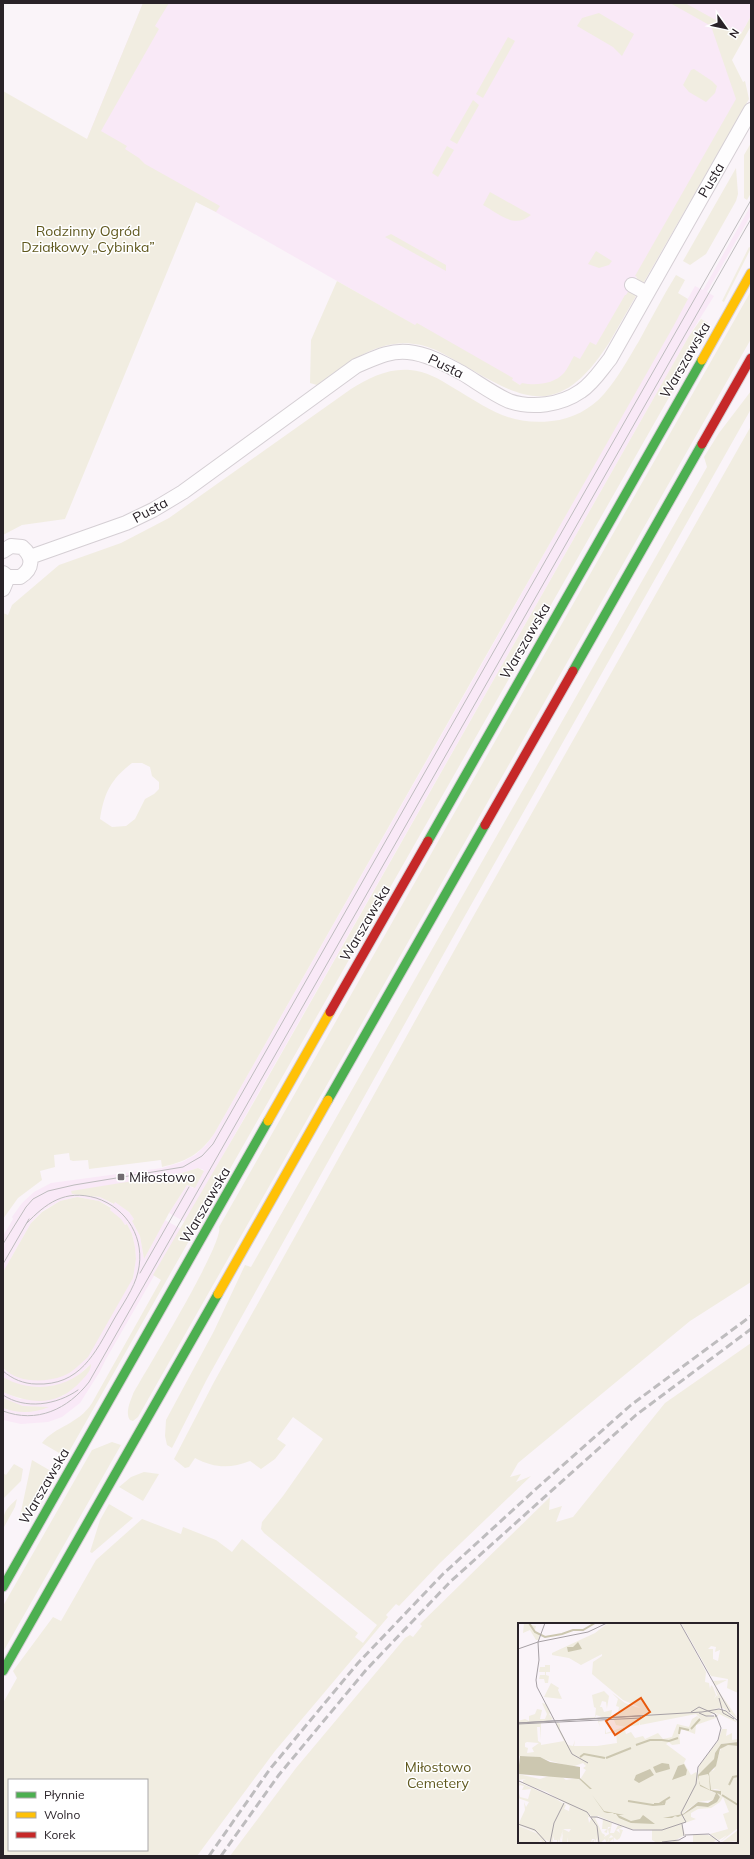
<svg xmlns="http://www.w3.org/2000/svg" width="754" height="1859" viewBox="0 0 754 1859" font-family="Mulish,sans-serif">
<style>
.built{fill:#f9e9f7}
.green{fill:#f1ede1;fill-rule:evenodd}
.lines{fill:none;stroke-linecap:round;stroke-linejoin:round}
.street-casing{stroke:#d5cfd4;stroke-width:16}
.fast-casing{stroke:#d5cfd4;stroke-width:11}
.slow-casing{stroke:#d5cfd4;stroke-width:11}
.jam-casing{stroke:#d5cfd4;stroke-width:11}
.street{stroke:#fefdfe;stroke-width:14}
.fast{stroke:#4caf50;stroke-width:9}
.slow{stroke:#ffc107;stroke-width:9}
.jam{stroke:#c62828;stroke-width:9}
.tram{stroke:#bebcbe;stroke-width:1}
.rail{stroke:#bebcbe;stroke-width:3;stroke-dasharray:8 4;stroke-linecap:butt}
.poi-dot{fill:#726c71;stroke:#fff;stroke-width:1.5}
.labels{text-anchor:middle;stroke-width:3;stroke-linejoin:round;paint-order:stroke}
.street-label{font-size:14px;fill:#292228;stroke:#fff}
.park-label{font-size:14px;fill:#60591f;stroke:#fff}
.poi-label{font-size:14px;fill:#292228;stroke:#fff;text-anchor:start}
.inset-river{fill:none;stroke:#ccc7b0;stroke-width:2}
.inset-road{fill:none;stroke:#a6a0a5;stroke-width:1}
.view{fill:#e8590c;fill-opacity:0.15;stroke:#e8590c;stroke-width:2}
.inset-edge{fill:none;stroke:#292228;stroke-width:2}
</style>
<rect width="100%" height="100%" fill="#faf4f9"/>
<path class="built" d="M143 3H751V16L729 55 743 89 596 349 554 384 522 386 87 139Z
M751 205V215L707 292 714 296 689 336 185 1222 169 1213 187 1185 193 1188 204 1170 198 1168 182 1173 72 1194 100 1197 113 1204 115 1201 129 1212 134 1219 132 1221 140 1236 144 1259 165 1220 181 1229 106 1359 99 1373 80 1403 62 1417 48 1422 21 1424 3 1420V1408L8 1410 48 1408 23 1406 11 1402 3 1398V1392L20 1399 63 1396 90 1364 77 1377 62 1384 47 1387 31 1388 15 1384 3 1377V1368L7 1372 133 1278 136 1259 135 1247 132 1234 127 1224 125 1225 110 1210 111 1207 99 1201 77 1197 60 1201 42 1211 31 1223 3 1272V1236L13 1219 12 1217 22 1203 34 1192 51 1183 162 1168 182 1162 195 1155 206 1145 214 1134 483 662 695 286 703 290Z"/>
<path class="green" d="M143 3H169L155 26 159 29 101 131 127 146 125 149 139 158 145 164 220 206 216 212 196 202 65 519 22 525 3 535V91L87 139Z
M670 3H685L741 34 751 16V26L732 60 743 82 745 81 749 99 609 343C550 435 510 388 436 350 389 330 354 358 317 385L310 383 311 340 337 281 415 325 417 323 513 378 512 380 520 385 522 383C536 386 554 384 564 373 568 368 571 361 574 356L580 359 590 342 596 345 625 295H626L637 277 635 276 736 99 711 26Z
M599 13 634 34 622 56 613 47 577 26 582 18Z
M508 37 515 41 483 98 476 94Z
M694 69 712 81 717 86 715 93 706 102 689 92 683 85 691 70Z
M473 100 479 105 457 144 450 140Z
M751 143V193L747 200 744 198V155Z
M447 146 454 150 438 177 432 173Z
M736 168 738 194 736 201 706 254 690 265 683 261Z
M490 192 531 215C514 229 499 214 483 205Z
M391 234 446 265V271L385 237Z
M749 247 751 248 724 302 722 301Z
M596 251 612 261 609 265 599 268 588 264Z
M676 275 685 280 678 293 688 299 673 327 214 1134C199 1155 187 1161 162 1167L161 1160 89 1169 88 1160 73 1161 70 1160 69 1153 54 1155 55 1167 40 1171 42 1180 18 1198 3 1219V613L8 615 12 605 59 565 121 543 169 518 351 389C369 378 388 368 410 370 426 371 439 379 452 387 488 408 509 426 552 421 572 419 591 409 604 394 618 378 628 359 639 341 651 319 663 296 676 275ZM132 763H142L150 767 152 776 159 782V789L154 794 145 799 135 819 126 826 112 827 100 819C104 793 111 779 132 763Z
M751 291V339L138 1417 133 1421 130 1420C125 1413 130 1402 133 1394 145 1372 225 1242 219 1227Z
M701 319 708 323 706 328 708 329 66 1457 42 1443C55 1426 78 1425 92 1403L161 1280 153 1275 247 1114 689 336Z
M751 391V409L462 921 207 1379 172 1448 167 1445 165 1436 166 1420 214 1331 245 1265 251 1267 707 467 704 457 719 433Z
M751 426V1282L690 1321 518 1463 510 1477 521 1474 516 1482 531 1476 440 1563 399 1606 396 1604 386 1615 388 1617 275 1751 197 1856H3V1703L17 1678 13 1671 53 1617 61 1621 96 1560 142 1519 181 1534 183 1527 216 1540 232 1552 242 1539 358 1633 355 1637 363 1643 377 1625 264 1533 261 1529 262 1522 283 1496 323 1439 293 1417 277 1439 286 1445 275 1459 261 1469 250 1461C230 1469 214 1468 195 1458L189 1467 185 1468 174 1459 214 1382 469 924ZM9 1780H147V1850H9Z
M198 1168 204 1171 195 1188 187 1185 169 1213 144 1259 140 1236 132 1221 134 1219 129 1212 115 1202 114 1204 100 1197 72 1194 71 1191 182 1173Z
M77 1197 99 1201 111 1208 110 1210 121 1219 125 1225 127 1224 132 1234 135 1247 136 1259 133 1278 88 1357C80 1364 72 1373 63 1376 44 1383 18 1383 3 1368V1272L31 1223 42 1212 60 1201Z
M751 1343V1856H230L296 1768 405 1638 410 1635 413 1637 422 1626 420 1624 550 1497 549 1510 562 1506 556 1522 573 1517 665 1403ZM519 1624H737V1842H519Z
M91 1364C91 1370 87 1375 82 1380 59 1406 33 1405 3 1392V1377C32 1394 68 1389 91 1364Z
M3 1398 23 1406 49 1407C34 1413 19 1414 3 1408Z
M112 1442 121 1445 3 1652V1606L92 1450Z
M32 1460 56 1474 19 1521Z
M14 1464 23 1469 21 1481 3 1499V1473L6 1475Z
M144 1472 159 1474 143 1501 119 1487 131 1477Z
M17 1499 15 1507 3 1529C3 1512 5 1510 17 1499Z
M109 1504 133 1518 92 1553 90 1552 100 1520Z"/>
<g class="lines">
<defs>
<path id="street" d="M632 285 647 293
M3 551 11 546 22 547C34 557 33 569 20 577H8L3 573
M30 557 126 523 153 510 183 492 356 366C373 359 389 350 408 352 428 354 445 364 462 373 477 382 493 394 509 401 532 409 561 405 581 391 593 383 601 370 610 359L751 110
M3 589 8 577"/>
<path id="fast" d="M573 671 702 444
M428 841 702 360
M328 1100 485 825
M3 1587 268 1121
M3 1671 218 1294"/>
<path id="slow" d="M702 360 751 273
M268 1121 330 1012
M218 1294 328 1100"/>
<path id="jam" d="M702 444 751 358
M485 825 573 671
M330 1012 428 841"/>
</defs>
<use href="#street" class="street-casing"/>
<use href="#fast" class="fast-casing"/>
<use href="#slow" class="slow-casing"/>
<use href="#jam" class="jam-casing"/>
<use href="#street" class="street"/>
<use href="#fast" class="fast"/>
<use href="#slow" class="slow"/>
<use href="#jam" class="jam"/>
<path class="tram" d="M3 1244 26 1207 33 1199 48 1191 74 1185 183 1167 202 1156 213 1144 751 200
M3 1264 29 1219
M140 1273 189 1187
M3 1371C12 1379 24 1384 36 1384 80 1386 95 1353 113 1321 122 1305 134 1289 138 1272 146 1239 127 1208 96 1198 65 1189 46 1203 26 1224
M3 1395C25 1410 57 1405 78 1390
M3 1411C37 1424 68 1409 89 1382L751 219"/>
<path class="rail" d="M209 1856 270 1769 358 1663 443 1574 537 1488 631 1405 751 1316
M221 1856 278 1776 366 1670 451 1581 636 1415 751 1329"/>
</g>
<rect class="poi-dot" x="117" y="1173" width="8" height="8" rx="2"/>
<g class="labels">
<g class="street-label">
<text transform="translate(711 180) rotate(-60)" y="5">Pusta</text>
<text transform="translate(685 360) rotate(-60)" y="5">Warszawska</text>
<text transform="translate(446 366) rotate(26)" y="5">Pusta</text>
<text transform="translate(150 510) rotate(-28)" y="5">Pusta</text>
<text transform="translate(525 641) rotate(-60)" y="5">Warszawska</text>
<text transform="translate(365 923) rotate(-60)" y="5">Warszawska</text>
<text transform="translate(205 1205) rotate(-60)" y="5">Warszawska</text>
<text transform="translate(44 1486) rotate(-60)" y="5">Warszawska</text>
</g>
<g class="park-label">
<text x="88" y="236">Rodzinny Ogród<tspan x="88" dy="16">Działkowy „Cybinka”</tspan></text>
<text x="438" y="1772">Miłostowo<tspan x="438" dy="16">Cemetery</tspan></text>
</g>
<g class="poi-label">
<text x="129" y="1182">Miłostowo</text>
</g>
</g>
<g transform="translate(518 1623)">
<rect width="220" height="220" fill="#faf4f9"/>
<path d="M6 0 18 3 17 7 22 13 21 17H18L12 7 5 10ZM90 0H162L188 49 187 59 191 60 192 66 193 62 195 64 198 72 196 76 199 72 201 76 196 63 208 84 194 58 209 57 197 63 220 96 205 85 195 86 208 88 220 100 201 91 199 94 196 92 201 91 196 90 189 94 196 93H197L198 95 178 102 177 111 164 106 161 109 162 121 154 122 151 119 148 121 168 136 166 140 173 152 178 149 180 152 181 143 200 118 204 106H209L208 113 214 110V117L220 116V119L203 121 197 130 196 136 180 153 196 147 203 125 210 122 220 123V205L202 219 209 212 201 217 192 211 210 206 205 191 211 189 205 174 202 179 193 185 180 186 173 190V194L178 196 164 201 167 212 156 218 164 217 156 220 154 218 139 220 134 217V207H142L113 206 80 193 74 194 69 189 73 195 70 194 71 200 74 194 75 195 77 194H80L79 197 80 195H77L84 210 87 212 86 214 91 211 90 206 93 204H90L89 210 86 209 89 206H84L85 196 94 200 92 210H96L100 202 105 204 98 207 102 210 101 206 105 207 102 215 99 217 93 212 91 215 96 214 95 220V216L90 220 91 215 89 220 87 216 82 220 81 215 80 220 77 212 70 209 77 212 78 216V220L77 216 75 220 74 218 77 216H74L73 220H68L70 214 68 220H50V214L49 220H44L45 209 42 220 45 206 51 209 53 206H45L41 220V216L39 220V217H36V213L34 220 26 216 28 220H25L18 209 0 202 7 187 6 179 8 184 11 179 0 175V167L2 174 10 176 13 166 4 167 6 163 2 162 0 164V159L35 174 48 182 46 186 51 188 52 183 29 169 5 160V157L8 156 0 157V151L22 156 34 152 51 154H44L48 157 60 155 64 159 63 155 68 147 65 145 68 143 65 140 54 144 19 134 0 133V98L7 96 11 98V93L17 91 19 86 24 87 22 96H27L29 91 24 80 28 81 33 90 31 91 35 96 30 98 37 99 23 100V117L22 104H19L20 118 23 120V117V122L46 118 38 102 39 99 42 101V107L50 122 55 123 57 117 56 123H79L99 120 98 109 87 111V104L82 105 87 104 88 110 106 104 108 111 113 109 117 115 125 113 127 116 140 110 145 116 154 114 159 101 171 104 174 96 179 93 184 97 178 91 122 102 121 98V102L108 104 98 102 96 97H90L88 102 87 96 82 95 80 98H87L81 99H87H81L82 104 79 95 84 94 78 92 77 95H73L77 96 38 98 77 94 78 85 76 84 74 72 86 68 91 73 89 85V86H86H89L88 79 84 78 82 84H84L86 89 94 87 93 94 100 90 101 84 98 83 100 76 94 70 107 80 118 84 123 85 105 77 74 51 75 39 84 33V31L63 42 51 35 34 32V30L77 10ZM9 119 21 120 14 125 16 129 9 130 10 125 7 124V120ZM197 166 202 167 203 171 199 170 202 174 198 179 190 184 179 183 165 192 166 189 180 179 195 177 198 170 192 168ZM163 0H220V70L209 65 210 56 193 53ZM193 23 198 24 197 29 202 27 200 38 195 36V26H190ZM27 42H32V49H28V52L31 53 30 60H27L26 56H21L22 52H27V49H21L22 44H27ZM33 60 41 65 40 67 44 76 26 74ZM1 203 18 210 21 213 24 220 22 217 21 220H0ZM220 207V220H216L218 218 203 220ZM175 212H190L199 216 195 220H175Z" fill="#f1ede1" fill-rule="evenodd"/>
<path d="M60 19 64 26 50 29 49 24H55ZM220 119V123L210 122 202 126 198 143 191 150 193 167 203 168V172L199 170 202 174 199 179 190 184 179 183 165 192H164L160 194 157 193 154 195H145L137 201 113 200 101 195 98 191H96L95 190H89L86 189 74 172V166H72L61 156 0 151 2 133 22 134 32 139 62 144V155L74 166V172L86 188 106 192H100L113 198 122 196 125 192 137 201 145 195 165 191 180 179 190 180 195 177 198 170 182 163 180 152 196 136 197 130 203 121ZM190 151 191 153 192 167 181 161V153ZM144 140 151 141 152 146 138 150 135 144ZM166 141 169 147 168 152 154 157 160 143ZM132 146 136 152 121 160 116 157 118 152Z" fill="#ccc7b0" fill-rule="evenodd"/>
<path class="inset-river" d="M11 0 17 9 27 14 44 11 55 7H65L77 0M173 106 182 96M161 111 162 105 171 107M144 117 151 118 160 115M118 122 132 117H144M62 134 66 131 87 135M88 135 113 125M211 162 215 154 220 153M204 172 220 182M110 178 135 182 146 181 147 178M136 181H141L152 174"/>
<path class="inset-road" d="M162 0 212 89M20 19 21 37 18 57 19 64 54 131 70 140M20 19 27 0M0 26 20 19 70 9 89 0M201 75 205 90 216 96M173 89 181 84 197 91M181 90 188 93H196M0 100 184 89 201 86 208 88 220 98M0 100 122 93 123 95 0 101M1 158 69 189 79 203 81 220M73 194H79L115 207H144L168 199 163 190 178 161 180 144 200 117 203 105 198 92 197 91 198 94M0 201 17 207 29 220M164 201 166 213M167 212 191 211 203 220M144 219 161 217 168 213M32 220 36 200 46 180"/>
<path class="view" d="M123 75 132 89 97 112 88 98Z"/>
<rect width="220" height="220" class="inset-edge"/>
</g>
<rect width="754" height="1859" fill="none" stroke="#292228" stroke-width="8"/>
<rect x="8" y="1779" width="140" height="72" fill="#ffffff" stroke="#a9a7a9"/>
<rect x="16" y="1792" width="20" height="6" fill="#4caf50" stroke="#a9a7a9"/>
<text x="44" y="1799" font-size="12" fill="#292228">Płynnie</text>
<rect x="16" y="1812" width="20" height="6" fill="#ffc107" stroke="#a9a7a9"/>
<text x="44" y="1819" font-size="12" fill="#292228">Wolno</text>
<rect x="16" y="1832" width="20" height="6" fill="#c62828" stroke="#a9a7a9"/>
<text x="44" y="1839" font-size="12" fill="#292228">Korek</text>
<g transform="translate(726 28) rotate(123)" stroke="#ffffff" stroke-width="3" paint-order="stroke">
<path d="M0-3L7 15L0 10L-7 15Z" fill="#292228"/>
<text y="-6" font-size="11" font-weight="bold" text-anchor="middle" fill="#292228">N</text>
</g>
</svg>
